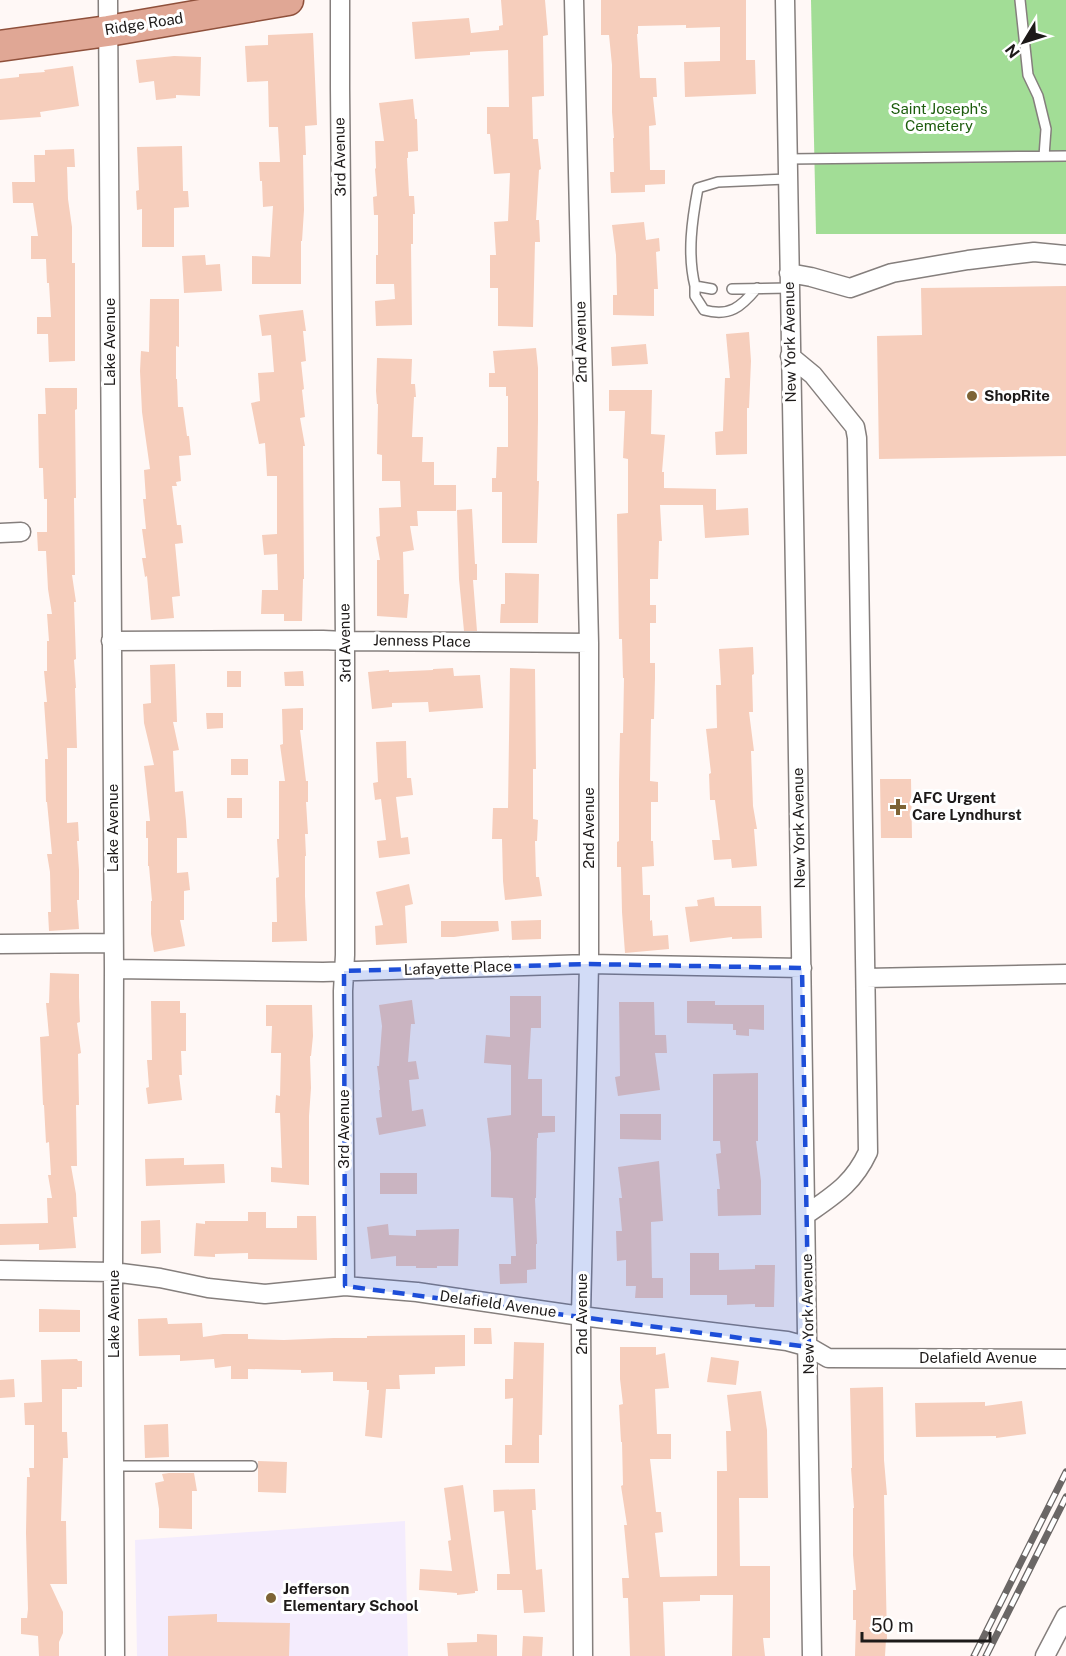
<svg xmlns="http://www.w3.org/2000/svg" width="1066" height="1656" viewBox="0 0 1066 1656" font-family="'Public Sans',sans-serif">
<style>
.education{fill:#f4ecfd}
.green{fill:#a2dd96}
.building{fill:#f6cebc}
.lines{fill:none;stroke-linecap:round;stroke-linejoin:round}
.service-casing{stroke:#857f7d;stroke-width:12}
.minor-casing{stroke:#857f7d;stroke-width:21}
.primary-casing{stroke:#8f503b;stroke-width:33}
.service{stroke:#fff;stroke-width:9}
.minor{stroke:#fff;stroke-width:18}
.primary{stroke:#e0a795;stroke-width:30}
.rail-casing{stroke:#6b6766;stroke-width:7}
.rail{stroke:#fff;stroke-width:4.5;stroke-dasharray:14;stroke-linecap:butt}
.marked{fill:#1d4ed8;fill-opacity:0.2;stroke:#1d4ed8;stroke-width:4.5;stroke-dasharray:12 8;stroke-linejoin:round}
.poi-dot{fill:#7d6335;stroke:#fff;stroke-width:2}
.labels{text-anchor:middle;stroke-width:6;stroke-linejoin:round;paint-order:stroke}
.street-label{font-size:15px;fill:#1d1a19;stroke:#fff}
.park-label{font-size:15px;fill:#1d5c0d;stroke:#fff}
.poi-label{font-size:15px;font-weight:bold;fill:#1d1a19;stroke:#fff;text-anchor:start}
</style>
<rect width="100%" height="100%" fill="#fff8f6"/>
<path class="education" d="M405 1521 408 1656H137L135 1540Z"/>
<path class="green" d="M811 0H1066V234H816Z"/>
<path class="building" d="M501 0H545L548 35 543 36 544 96 532 97 533 139H538L541 169 539 170 536 220H539L540 242H535L533 327 498 326V288H490V255H496L494 222 508 221 510 173 494 174 490 134H487V107H509L508 50 470 52V55L415 59 412 22 469 18 471 33 499 30V26L503 25Z
M601 0H746V60H755L756 94 685 97 684 62 720 61V27L686 28V25L638 26V34H637L640 78H656L657 97H653L656 125 649 126 650 170H665V184L645 185V192L611 193 610 172H614L613 138H614L612 112V65L609 35H601Z
M313 33 317 125 305 126 306 155H303L304 210 302 241H301V284H252V256L270 257 273 206 263 207 262 181H260L259 162H280L278 127H269L268 81 247 82 245 46 268 45V35Z
M174 56 201 57 200 96 176 95V98L156 100 154 81 139 83 136 60Z
M73 66 79 106 40 112 41 117 0 120V79L19 77V74L45 72 44 70Z
M413 99 415 119H417L418 151 408 152V158H407L409 196H414L415 214H413V244H411L412 325 376 326 375 301 395 299 394 284H376V255H378V215H374L373 197 377 196 375 169 376 168 375 141H384L379 103Z
M182 146 183 191H188L189 207 174 208V247H142V209L137 210 136 191 139 190 137 147Z
M74 149 75 167H67L68 199 72 227V263H75V361L49 362 48 334H37V317H51L49 283H47L46 259H31V236H38L33 203H13L12 182H35L34 155H45V150Z
M644 222 646 240 659 238 660 251 656 252 658 289H654V316L613 315V295H617L616 255 612 225Z
M205 255 206 265 220 264 222 291 184 293 182 256Z
M1066 286V456L879 459 877 336 922 335 921 288Z
M150 299H179V347L176 346V379H177L178 407H183L187 436H189L191 455 179 456 181 481 176 482 177 486H172L177 525H181L183 543 175 544 180 596 172 597 174 618 151 620 147 576 145 577 142 558H146L142 529H146L143 499H146L144 470 150 469 142 412 140 371 141 351 149 352Z
M303 310 306 331H303L306 361 301 362 304 389 302 390 305 417 300 418 305 446H303L304 579H303L302 621H284V614H261L262 590H278L277 554 264 555 262 535 277 534V476H267L265 443 259 444 251 403 260 401 258 373 274 372 271 335 262 336 259 315Z
M749 332 751 361 749 408H747V454L716 455 715 432 723 431 725 378H730L726 334Z
M646 344 648 364 612 366 611 347Z
M536 348 538 368V420L537 481H539L537 543H502V492H492V478H496L497 447H508V396H506V387H489V373H495L493 351Z
M377 358 412 359 411 384H415L416 397H414L412 437H423L422 462H434V485H456V511H417L418 526H410L414 550 403 552 404 594H409L407 618 377 616V560H380L376 537 380 536 379 508 401 507 400 481H382V455L377 454 378 404H377L376 391Z
M45 388H77V409L75 410 76 498H74L75 575H72L76 602H74L76 659 74 660 76 688H75L77 748H67V823L78 822 79 841H77L79 870V900H77L79 929 49 931 48 912H51L50 872 47 854H52L47 802H46L45 759H48L44 702H47L44 671H47V641H49L47 614H52L48 589 46 551H38L37 532H47V499H44L43 468H39L38 414H46Z
M609 390H652L651 434 665 435 662 472H664V488L716 489V510L748 508 749 535 705 538 703 505H660L662 541H659L658 579H650V605H656V623H650V663H655V678L654 719H651L650 781 658 782V802H651V841H653L654 866 642 867 643 895H650V921L652 920 653 936 668 935 669 949 625 953 622 912 621 867H617V842L619 841V781L620 733H623L624 678H623L622 639H619L617 514 628 513V459L623 458 625 411H609Z
M472 509 475 564H477V580H473L477 631H464L459 579 457 510Z
M505 573 539 574 538 623H500L501 604H505Z
M753 647 754 674 752 675 753 712H749L754 751H751L753 806 757 829H754L757 866 732 868 731 859 714 860 712 840H720L715 800H710L709 774 711 773 706 729 717 728 716 685H721L719 649Z
M175 664 177 722H173L179 750 173 751 175 792 183 791 186 821 187 838H177V873L188 872 190 890 184 891V920H180L185 946 154 952 151 934V901H152L149 866H148V838H146V821H150L144 766 154 765 144 723 143 704 151 703 150 665Z
M453 668 454 676 480 675 483 708 429 712 428 702 392 703V707L372 709 368 672 389 670V672L433 670V669Z
M510 668 535 669 536 769H533V819L538 820 537 841H535L536 877H539L542 896 505 900 503 881 502 839H492L493 808H508Z
M227 671H241V687H227Z
M303 671 304 686H285L284 672Z
M303 708V730H300L306 781H308V802H306L308 834H305L306 856H305V896L307 941 272 942V922H277L276 878 279 877 277 839H279V781H285L280 745 283 744 282 709Z
M206 713H223V728L207 729Z
M406 741 407 778H411L413 795 396 797 401 838 408 837 410 854 379 858 377 841 386 840 381 799 375 800 373 783 378 782 376 742Z
M231 759H248V775H231Z
M880 779H911L912 838H881Z
M227 798H242V818H227Z
M409 884 413 904 405 906 407 943 376 945 375 926 383 925 376 892Z
M714 897 715 906H761L762 938 732 939V937L690 942 685 907 698 906 697 900Z
M541 920V939L512 940 511 921Z
M441 921H498L499 931 454 937H441Z
M50 973 79 974V997L80 1022 77 1023 81 1053 78 1054 79 1105H76L77 1166H71L76 1194 77 1217H73L76 1248 39 1250V1244L0 1245V1224L48 1223 47 1198H52L48 1175H51L49 1142 46 1143 44 1105H43L40 1037 49 1036 46 1003H49Z
M510 996H541V1028H531L528 1079H542V1116H555V1132L538 1133V1138H537L536 1198H535L537 1244H536V1269L527 1270V1283L500 1284 499 1264H511V1256H516L513 1198 491 1197V1153L487 1118 511 1115V1065L484 1063 486 1035 510 1037Z
M412 1000 415 1024H411L408 1062 416 1061 419 1079 409 1080 412 1111 423 1109 426 1126 379 1135 376 1118 382 1117 379 1090H380L377 1066H379L382 1026 379 1005Z
M151 1001H180V1013H186V1051H181L182 1075H179L182 1100 148 1104 146 1088 149 1087 147 1060H152Z
M687 1001H715V1005H764V1030L749 1029V1036L736 1035V1030H733V1024L687 1023Z
M619 1002H654L655 1035H666L667 1053H655L660 1090 618 1096 615 1077 620 1076Z
M266 1005H312L313 1036 311 1056H310L311 1088 309 1116V1185L271 1182V1167L282 1168 280 1113H275L276 1095 280 1096 281 1053H271L272 1026H266Z
M758 1073V1141H756L761 1181V1215L718 1216 717 1189H720L716 1154 721 1153 720 1141H713V1074Z
M620 1114H661V1140L620 1139Z
M184 1158V1165L224 1164 225 1183 146 1186 145 1159Z
M659 1161 663 1221 651 1222 652 1278H663V1298H635L636 1286H626V1260L617 1261 616 1231H622L619 1198H622L618 1167Z
M380 1173H417V1194H380Z
M248 1212H266V1228H297V1216H316L317 1260 253 1259H248V1253L215 1254V1257L194 1256 196 1223 205 1224V1221H248Z
M160 1220 161 1253 141 1254V1221Z
M388 1224 389 1235 416 1236V1230L459 1229 458 1266H437V1268H416V1266H396V1256L371 1259 367 1227Z
M690 1253H719V1270L755 1269V1265H775L774 1307H755V1304L727 1305V1295H690Z
M39 1309 80 1310V1332H39Z
M167 1318 168 1324 202 1323 203 1337 223 1334H248V1339L284 1340 334 1338H367V1336L465 1335V1366L435 1367V1374L399 1375 400 1389H386L382 1438 365 1436 369 1390H367V1382L333 1381V1372L301 1373V1370L248 1369V1379H231V1366L215 1368 214 1359 180 1361V1355L139 1356 138 1319Z
M474 1328H491L492 1344H474Z
M514 1342 544 1343 542 1435H539V1463H505V1445H512L513 1398 505 1399V1379H513Z
M620 1347H656V1355L665 1353 669 1388 655 1389 657 1434H671V1459H650L656 1512H661L663 1532 655 1533 660 1577 717 1576V1471H727L726 1431H731L727 1395 761 1391 767 1430 768 1498H739L740 1566H770V1638H763L765 1656H732L733 1595H700V1601L663 1602 665 1656H630L628 1598H623L622 1578H629L624 1525H627L621 1486 623 1485 622 1442H621L619 1405 623 1404 620 1379Z
M711 1357 739 1361 736 1385 707 1382Z
M77 1359 78 1361H82V1387H77V1389H62V1432H67L68 1458H63L61 1521H66L67 1584H50L63 1612V1633L59 1642V1656H39L38 1636 21 1634V1618H27L28 1609 26 1533 27 1477H30L29 1468H34V1425H25L24 1403 42 1402 41 1360Z
M14 1379 15 1397 0 1398V1380Z
M883 1387 884 1460 887 1495H884L887 1639H886L885 1656H855L856 1620H853V1590H856L853 1555V1508H854L851 1468H852L850 1388Z
M1022 1401 1026 1434 996 1438V1436L916 1437 915 1403 985 1402V1406Z
M168 1424 169 1457 145 1458 144 1425Z
M258 1461 287 1462 286 1493 258 1492Z
M169 1473H194L197 1491H192V1529L159 1528V1509L155 1483 164 1481 162 1474Z
M463 1485 478 1591H475V1593L457 1595V1593L419 1590 420 1569 452 1571 448 1541 451 1540 444 1488Z
M535 1489 536 1510H532L536 1570 542 1569 545 1612 524 1613 522 1590H497V1574H510L504 1511 494 1512 493 1490Z
M217 1614V1622L290 1623 289 1656H168V1616Z
M477 1634 497 1635V1656H448L447 1643 477 1642Z
M523 1636 543 1637 542 1656H522Z"/>
<g class="lines">
<defs>
<path id="service" d="M1020 0 1028 75 1038 96 1046 129 1044 156
M787 159 1066 156
M695 286V296L704 310C730 317 741 307 757 288
M712 289 695 286C687 254 692 220 698 188L718 182 787 179
M732 289 789 288
M114 1466H252"/>
<path id="minor" d="M108 0 114 969 113 1272 115 1656
M340 0V88L345 641V955L343 991 345 1286
M574 0 589 643V964L581 1316 583 1656
M785 0C793 552 807 1104 812 1656
M789 273 811 277 850 288 892 273 968 260 1034 252 1066 255
M790 356 813 375 855 427 857 438 868 1152C853 1184 834 1195 807 1214
M0 533 21 532
M111 641 323 640 345 641 589 643
M0 944 113 943
M114 969 323 972 589 964 802 968
M866 978 1066 974
M0 1270 113 1272 160 1278 208 1288 265 1294 345 1286 417 1292 581 1316 787 1341 809 1347 828 1358 1066 1359
M1045 1656 1066 1616"/>
<path id="primary" d="M0 46 108 31 288 0"/>
</defs>
<use href="#service" class="service-casing"/>
<use href="#minor" class="minor-casing"/>
<use href="#primary" class="primary-casing"/>
<use href="#service" class="service"/>
<use href="#minor" class="minor"/>
<use href="#primary" class="primary"/>
<defs>
<path id="rail" d="M974 1656 1066 1472
M986 1656 1066 1497"/>
</defs>
<use href="#rail" class="rail-casing"/>
<use href="#rail" class="rail"/>
</g>
<path class="marked" d="M589 964 802 968 809 1347 345 1286 344 971Z"/>
<g class="poi-dot">
<circle cx="972" cy="396" r="6"/>
<path d="M895 798h6v6h6v6h-6v6h-6v-6h-6v-6h6z"/>
<circle cx="271" cy="1598" r="6"/>
</g>
<g class="labels">
<g class="street-label">
<text transform="translate(144 24) rotate(-9)" y="5">Ridge Road</text>
<text transform="translate(340 157) rotate(-91)" y="5">3rd Avenue</text>
<text transform="translate(110 342) rotate(-90)" y="5">Lake Avenue</text>
<text transform="translate(581 342) rotate(-91)" y="5">2nd Avenue</text>
<text transform="translate(790 342) rotate(-91)" y="5">New York Avenue</text>
<text transform="translate(422 641) rotate(1)" y="5">Jenness Place</text>
<text transform="translate(345 643) rotate(-91)" y="5">3rd Avenue</text>
<text transform="translate(113 828) rotate(-90)" y="5">Lake Avenue</text>
<text transform="translate(589 828) rotate(-90)" y="5">2nd Avenue</text>
<text transform="translate(799 828) rotate(-91)" y="5">New York Avenue</text>
<text transform="translate(458 968) rotate(-2)" y="5">Lafayette Place</text>
<text transform="translate(344 1129) rotate(-90)" y="5">3rd Avenue</text>
<text transform="translate(498 1304) rotate(8)" y="5">Delafield Avenue</text>
<text transform="translate(114 1314) rotate(-90)" y="5">Lake Avenue</text>
<text transform="translate(582 1314) rotate(-90)" y="5">2nd Avenue</text>
<text transform="translate(808 1314) rotate(-91)" y="5">New York Avenue</text>
<text x="978" y="1363">Delafield Avenue</text>
</g>
<g class="park-label">
<text x="939" y="114">Saint Joseph's<tspan x="939" dy="17">Cemetery</tspan></text>
</g>
<g class="poi-label">
<text x="984" y="401">ShopRite</text>
<text x="912" y="803">AFC Urgent<tspan x="912" dy="17">Care Lyndhurst</tspan></text>
<text x="283" y="1594">Jefferson<tspan x="283" dy="17">Elementary School</tspan></text>
</g>
</g>
<g transform="translate(1024 42) rotate(232)" stroke="#ffffff" stroke-width="4.5" paint-order="stroke">
<path d="M0-4.5L10 22L0 15L-10 22Z" fill="#1d1a19"/>
<text y="-9" font-size="16" font-weight="bold" text-anchor="middle" fill="#1d1a19">N</text>
</g>
<path d="M862 1632v9h128v-9" fill="none" stroke="#1d1a19" stroke-width="3"/>
<text x="871" y="1632" font-size="18" fill="#1d1a19" stroke="#ffffff" stroke-width="4.5" paint-order="stroke">50 m</text>
</svg>
